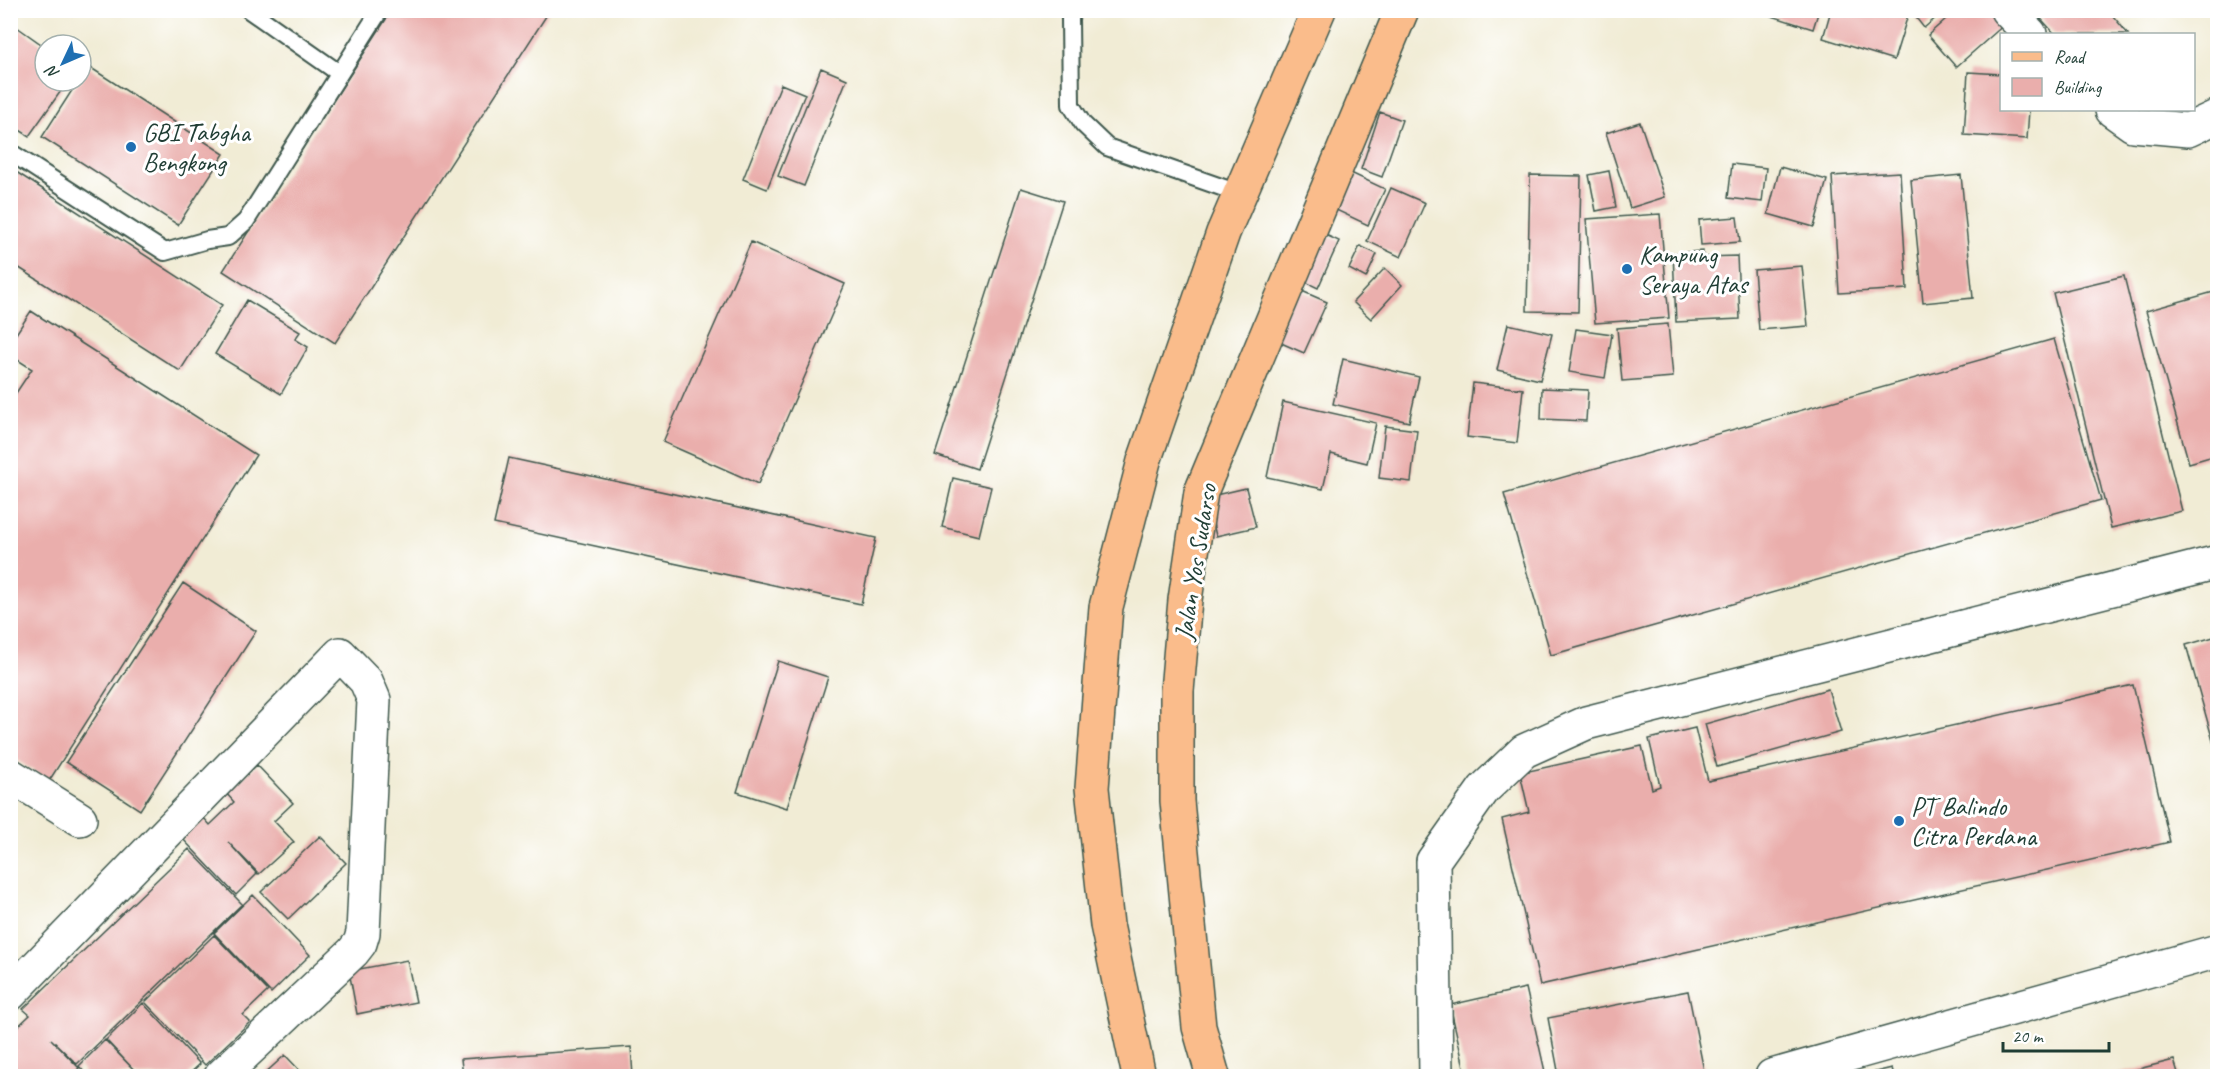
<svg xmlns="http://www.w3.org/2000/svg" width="2228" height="1087" viewBox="0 0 2228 1087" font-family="Caveat,sans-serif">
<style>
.building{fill:#eaaeac}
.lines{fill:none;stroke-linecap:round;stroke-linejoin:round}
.lane-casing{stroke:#3e574c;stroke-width:20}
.street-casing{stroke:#3e574c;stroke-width:36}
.primary-casing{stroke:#3e574c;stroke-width:36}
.lane{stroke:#fff;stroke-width:16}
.street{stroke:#fff;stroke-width:33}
.primary{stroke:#fabc8b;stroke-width:33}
.poi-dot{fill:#1f6fb2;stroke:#fff;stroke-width:2}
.labels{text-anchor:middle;stroke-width:6;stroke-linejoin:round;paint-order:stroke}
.poi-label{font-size:26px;fill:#1f3d34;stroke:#fff;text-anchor:start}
.street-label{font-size:26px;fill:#1f3d34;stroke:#fff}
</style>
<rect width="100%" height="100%" fill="#fff"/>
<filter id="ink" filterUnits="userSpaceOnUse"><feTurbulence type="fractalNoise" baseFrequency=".0167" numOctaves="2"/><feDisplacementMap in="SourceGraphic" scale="12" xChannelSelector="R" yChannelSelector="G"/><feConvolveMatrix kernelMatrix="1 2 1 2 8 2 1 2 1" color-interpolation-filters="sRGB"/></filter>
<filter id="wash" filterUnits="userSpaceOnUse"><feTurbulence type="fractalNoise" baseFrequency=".008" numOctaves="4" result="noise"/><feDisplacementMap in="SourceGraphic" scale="24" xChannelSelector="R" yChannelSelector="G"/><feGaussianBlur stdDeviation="1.35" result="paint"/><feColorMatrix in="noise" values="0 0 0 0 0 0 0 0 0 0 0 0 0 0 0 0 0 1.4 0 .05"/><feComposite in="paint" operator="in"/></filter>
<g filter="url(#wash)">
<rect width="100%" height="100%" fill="#f1ecd5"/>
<g id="blocks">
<path class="building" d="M392 10H550L335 343 223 271Z
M1753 10H1819L1813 29Z
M1831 10H1893L1908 15 1894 60 1823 38Z
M1910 10H1945L1924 28Z
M1956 10H1994L2005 24 1956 67 1928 35Z
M2033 10H2108L2128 34H2055Z
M17 27 45 47V81H68L29 136 10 124V37Z
M88 66 224 154 178 225 42 137 78 81H81Z
M821 68 847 79 804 186 778 176Z
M1968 72 2001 74V110H2029L2027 139 1964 135Z
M781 84 805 94 767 189 743 179Z
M1380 112 1402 120 1382 177 1361 169Z
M1640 122 1665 197 1630 208 1606 133Z
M1732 164 1766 168 1762 202 1728 198Z
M1780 167 1827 180 1814 227 1768 214Z
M10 168 222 305 180 371 10 262Z
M1609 171 1616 207 1596 211 1589 175Z
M1900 172 1907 289 1839 293 1832 176Z
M1351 173 1385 189 1368 225 1334 209Z
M1530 175 1581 176 1578 312 1527 311Z
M1961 175 1973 298 1923 303 1911 180Z
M1021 188 1063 201 977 469 935 455Z
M1391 188 1425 203 1401 257 1367 241Z
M1660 214 1669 318 1595 323 1586 219Z
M1737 217 1740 242 1701 245 1699 220Z
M1317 231 1339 241 1318 288 1297 278Z
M751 242 845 284 758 484 663 442Z
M1360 246 1377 254 1366 278 1349 269Z
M1703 251 1704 257 1737 256 1740 319 1676 322 1673 253Z
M1802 266 1808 326 1759 330 1754 270Z
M1385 268 1402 285 1371 319 1353 302Z
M2124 276 2182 511 2111 528 2053 293Z
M1295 288 1327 302 1304 353 1272 339Z
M2217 291V455L2189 463 2146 311Z
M247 300 300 332 295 339 308 347 281 394 215 354Z
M31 311 256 455 49 781 10 756V402L32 369 10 355V343Z
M1508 324 1552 334 1540 380 1497 370Z
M1668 324 1673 377 1622 381 1617 328Z
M1576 329 1612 334 1605 378 1569 372Z
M2054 339 2101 500 1551 655 1504 494Z
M1343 359 1419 377 1409 422 1333 404Z
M1473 383 1523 389 1517 443 1467 437Z
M1542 388 1588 390 1586 421 1541 419Z
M1283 402 1376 423 1367 463 1331 454 1323 489 1267 477Z
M1385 426 1417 430 1411 482 1379 478Z
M509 458 876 538 861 604 494 524Z
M953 478 991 487 979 536 942 527Z
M1246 488 1256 527 1216 536 1207 497Z
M183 583 256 631 140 810 66 762Z
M2217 636V755L2186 645Z
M778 661 828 677 787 808 737 792Z
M2133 685 2170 842 1540 985 1502 819 1529 812 1520 773 1642 746 1652 789 1660 786 1649 739 1695 728 1708 781Z
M1828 689 1841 732 1717 767 1705 724Z
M257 765 293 803 274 821 294 842 259 874 228 842 257 874 236 895 182 838 204 818 210 825 234 802 226 793Z
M320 836 346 863 288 919 261 892Z
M189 849 242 904 77 1064 51 1039 79 1068 71 1076H10V1034L30 1015 23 1009Z
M253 895 310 955 271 993 214 933Z
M214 935 268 991 243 1015 250 1022 205 1065 145 1002Z
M407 960 416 1002 357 1014 349 971Z
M1526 988 1546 1076H1466L1450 1005Z
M1688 991 1705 1076H1559L1548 1018Z
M143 1003 200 1064 187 1076H79L84 1072 79 1066 105 1040 137 1073 106 1040Z
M631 1047 633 1076H463L461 1059Z
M285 1055 305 1076H262Z
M2174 1060 2179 1076H2111Z
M1892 1068 1894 1076H1859Z"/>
</g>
</g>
<g filter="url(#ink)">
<use href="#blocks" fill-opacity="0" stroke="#3e574c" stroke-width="1.5"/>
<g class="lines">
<defs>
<path id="lane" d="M249 10 339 73
M1072 10 1070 19 1071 105 1083 124 1107 147 1241 194
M10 152 165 252 207 240 228 237 246 221 380 10"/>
<path id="street" d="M2007 10 2030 34
M2112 110 2133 125 2188 130 2218 116
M10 775 80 819
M10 994 340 654 366 681 374 700 363 933 360 943 353 952 221 1076
M1436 1076 1433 861 1484 789 1524 751 1586 723 2218 562
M1772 1076 2218 951"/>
<path id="primary" d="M1139 1076 1107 925 1092 788 1106 607 1144 461 1223 233 1319 10
M1213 1076 1199 1027 1177 801V691L1185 600 1201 492 1402 10"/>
</defs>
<use href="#lane" class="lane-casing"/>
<use href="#street" class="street-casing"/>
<use href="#primary" class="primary-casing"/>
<use href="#lane" class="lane"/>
<use href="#street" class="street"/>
<use href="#primary" class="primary"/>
</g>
</g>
<g class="poi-dot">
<circle cx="131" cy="147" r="6"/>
<circle cx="1627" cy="269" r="6"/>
<circle cx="1899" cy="821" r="6"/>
</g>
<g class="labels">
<g class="poi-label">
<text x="143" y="141">GBI Tabgha<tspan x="143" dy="30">Bengkong</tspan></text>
<text x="1639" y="263">Kampung<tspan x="1639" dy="30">Seraya Atas</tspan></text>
<text x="1911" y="815">PT Balindo<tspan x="1911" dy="30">Citra Perdana</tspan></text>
</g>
<g class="street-label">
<text transform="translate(1195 562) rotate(-81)" y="9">Jalan Yos Sudarso</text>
</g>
</g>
<rect width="2228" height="1087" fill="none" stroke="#fff" stroke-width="36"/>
<rect x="2000" y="33" width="195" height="78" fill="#ffffff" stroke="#a5b1ae" stroke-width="1.5"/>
<rect x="2012" y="52" width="30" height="9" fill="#fabc8b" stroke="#a5b1ae" stroke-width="1.5"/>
<text x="2054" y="63" font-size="18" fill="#1f3d34">Road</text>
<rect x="2012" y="78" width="30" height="18" fill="#eaaeac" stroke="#a5b1ae" stroke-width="1.5"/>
<text x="2054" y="93" font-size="18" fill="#1f3d34">Building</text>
<g transform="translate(63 63) rotate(226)"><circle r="28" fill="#ffffff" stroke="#a5b1ae" stroke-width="1.5"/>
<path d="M0-4.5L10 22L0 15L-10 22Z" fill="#1f6fb2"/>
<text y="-9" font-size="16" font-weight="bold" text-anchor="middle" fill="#1f3d34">N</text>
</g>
<path d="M2003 1042v9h106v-9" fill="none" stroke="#1f3d34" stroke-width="3"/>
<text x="2012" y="1042" font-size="18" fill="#1f3d34" stroke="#ffffff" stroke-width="4.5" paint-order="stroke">20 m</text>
</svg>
